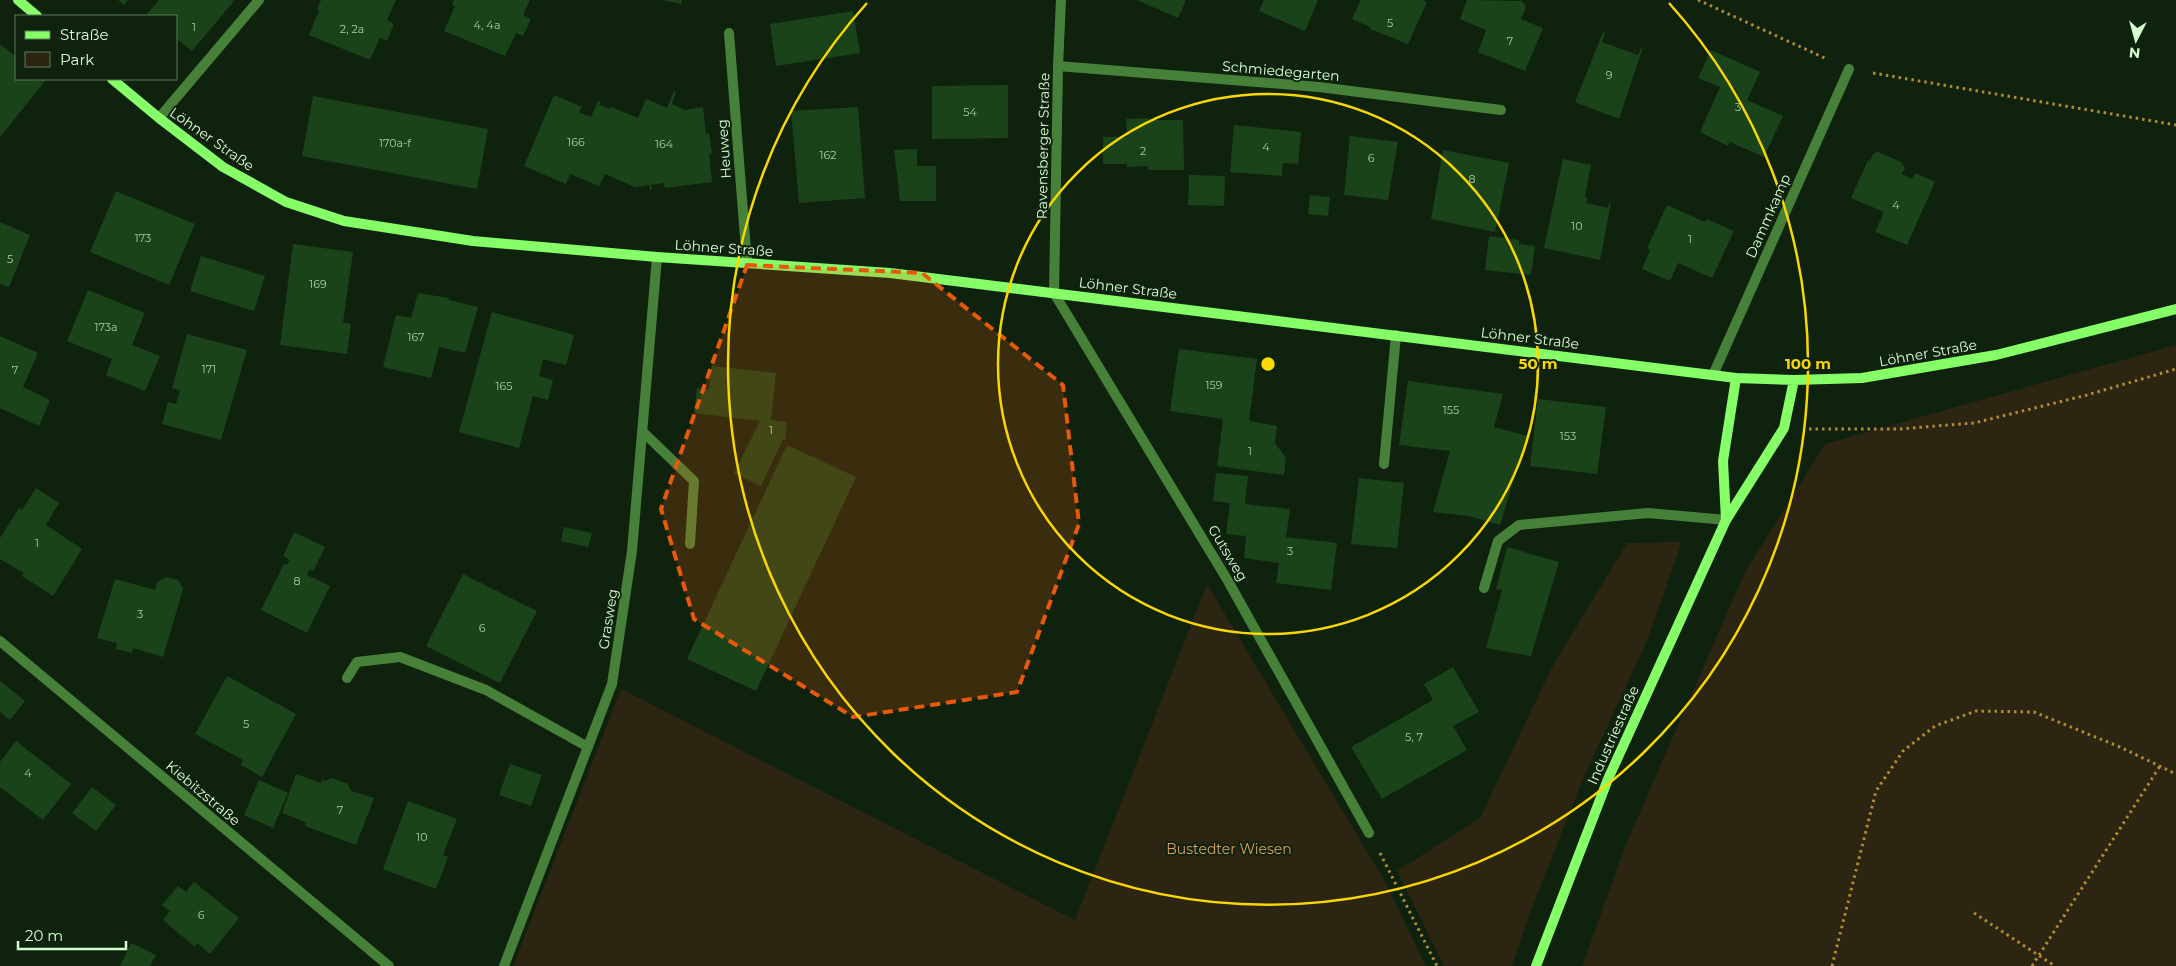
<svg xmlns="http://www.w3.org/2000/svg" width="2176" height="966" viewBox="0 0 2176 966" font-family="Montserrat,sans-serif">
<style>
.green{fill:#2c2511}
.building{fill:#1b431a}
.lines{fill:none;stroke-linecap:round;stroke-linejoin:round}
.path{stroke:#b38c2f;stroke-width:3;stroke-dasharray:2.5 4;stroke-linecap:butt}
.lane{stroke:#478139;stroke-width:10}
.street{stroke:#478139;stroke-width:10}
.secondary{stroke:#86fe67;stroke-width:10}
.marked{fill:#e8590c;fill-opacity:0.2;stroke:#e8590c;stroke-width:4;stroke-dasharray:10 6;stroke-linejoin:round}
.ring{fill:none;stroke:#f8d702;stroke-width:2.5}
.labels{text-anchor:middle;stroke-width:4;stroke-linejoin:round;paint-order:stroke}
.number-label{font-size:11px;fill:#a6d0a2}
.street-label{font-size:14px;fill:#d5ffcf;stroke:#0f220e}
.park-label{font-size:14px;fill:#de9f5c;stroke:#0f220e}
.centre{fill:#f8d702;stroke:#0f220e;stroke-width:2.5}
.ring-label{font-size:15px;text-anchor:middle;font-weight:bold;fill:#f8d702;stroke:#0f220e;stroke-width:4;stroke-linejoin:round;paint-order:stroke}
</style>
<rect width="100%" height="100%" fill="#0f220e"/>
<path class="green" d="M2176 345V966H1582L1626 844 1745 572 1825 444Z
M1682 542 1647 641 1585 774 1529 915 1512 966H1444L1397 871 1480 818 1551 669 1627 543Z
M1207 584 1383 878 1426 966H513L621 689 1075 920Z"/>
<path class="building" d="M118 0H128L124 5Z
M159 0H233L234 1 192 51 176 38V16H150L147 14Z
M321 0H396L387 20 394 24 387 41 380 38 370 60 309 35 319 11 317 10Z
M454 0H530L523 15 531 19 523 36 516 33 505 56 444 31 455 6 452 4Z
M662 0H682L681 4Z
M1137 0H1186L1178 18Z
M1264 0H1318L1305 31 1259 11Z
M1361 0H1422L1427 2 1408 44 1370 29V27L1352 19Z
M1467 0 1522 1 1526 7 1521 19 1543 28 1525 71 1478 52 1486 30 1460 19Z
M853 11 860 53 776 66 770 24Z
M1603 32 1605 33 1602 42 1638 55 1642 47H1643L1619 119 1575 102Z
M0 44 16 57V79L46 80 0 137Z
M1711 50 1760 72 1747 100 1783 116 1764 157 1730 142 1728 146 1700 132 1720 87 1698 78Z
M1008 85V138L932 139V86Z
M674 91 676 92 672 104 685 110 703 107 706 134 709 133 712 154H709L712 182 665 188 664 183 651 185 652 190H650L649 185 635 187 605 174 599 186 570 174 566 184 524 166 554 95 582 107 579 112 591 117 598 101 600 102 599 105 611 109V107L638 118 646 99 667 108Z
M313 96 488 129 477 189 302 156Z
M858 107 865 198 799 203 791 111Z
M1150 118V120H1183L1184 170H1148V166L1127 167V164H1103V137H1127L1126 119Z
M1234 125 1301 132 1298 164 1283 163 1282 176 1230 172Z
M1350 136 1398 142 1388 200 1344 195Z
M917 149V166H936V201H900L894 150Z
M1443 150 1509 163 1495 232 1431 219Z
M1878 152 1901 162 1905 168 1902 174 1912 179 1915 173 1935 182 1907 245 1875 232 1884 212 1851 198 1868 160 1870 161 1873 154Z
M1563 159 1591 165 1585 197H1587L1586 203 1608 208 1609 203H1611L1600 260 1544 248Z
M1189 175 1225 176 1224 206 1188 205Z
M116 191 195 224 169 285 90 252Z
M1310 195 1330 197 1328 216 1308 214Z
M1667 205 1705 222 1707 219 1734 231 1712 278 1678 263 1670 281 1642 269 1650 250 1647 248Z
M0 222 30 235 9 287 0 284Z
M1489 236 1519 240V244L1535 246 1531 275 1485 270Z
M293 244 353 252 343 322 351 324 347 354 280 345Z
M201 256 265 276 254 311 190 291Z
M88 290 145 313 132 345 160 356 145 391 106 375 112 359 67 341Z
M418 293 449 298V300L478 307 465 353 439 347 431 378 383 367 396 315 411 318Z
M492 312 574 335 566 365 543 359 539 376 553 380 548 400 533 396 519 448 459 432Z
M187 334 247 350 221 440 162 424 168 402 176 404 180 390 172 388Z
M0 336 38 353 23 387 50 400 39 426 0 408Z
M1179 349 1257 359 1249 421 1277 426 1275 443 1286 458 1284 475 1217 466 1223 419 1170 411Z
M712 366 776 373 771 420 787 422 785 440 783 439 761 486 734 473 760 421 694 413 697 388 709 389Z
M1408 381 1503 394 1494 427 1527 436 1500 525 1469 516 1433 512 1450 451 1399 445Z
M1538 399 1606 407 1597 474 1530 466Z
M787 445 856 477 756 691 687 659Z
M1216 473 1248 476 1245 504 1290 509 1286 537 1337 543 1331 590 1276 583 1279 563 1244 558 1246 536 1226 534 1230 503 1213 501Z
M1359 478 1404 483 1397 548 1351 544Z
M36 488 59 503 46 525 82 549 53 596 22 576 24 573 0 559V538L19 508 22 510Z
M564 527 592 533 588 547 561 541Z
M294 532 325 547 313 571 310 569 307 575 330 586 307 633 261 610 284 564 287 565 290 560 283 556Z
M1507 547 1559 562 1531 656 1486 648 1502 590 1496 589Z
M463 574 537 611 500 683 426 646Z
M166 577 178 580 183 589 163 657 133 648 132 653 116 649 117 643 97 638 115 579 155 590 157 582Z
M1453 667 1479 712 1453 726 1467 750 1382 799 1351 747 1433 700 1424 684Z
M227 676 296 714 262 777 241 765 243 760 195 734Z
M0 681 25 701 10 720 0 712Z
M16 741 71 784 43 820 0 787V762Z
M510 764 542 775 531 806 499 795Z
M296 774 321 783 322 780 325 781 332 778 348 784 351 791 374 798 356 845 305 826 306 822 282 813Z
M259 780 288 793 273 828 244 815Z
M92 787 116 805 96 831 72 813Z
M408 801 457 819 443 855 448 857 436 889 383 869Z
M194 882 239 918 210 954 197 943 195 947 163 920 170 911 162 905 178 886 186 892Z
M131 943 156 955 150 966H120Z"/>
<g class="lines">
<path class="path" d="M1698 0 1827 59
M1873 73 2176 125
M1809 429H1899L1974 423 2087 395 2176 369
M1380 853 1437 966
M1974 913 2055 966
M1832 966 1876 791 1903 751 1935 726 1976 711 2034 712 2120 747 2176 774
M2032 966 2160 766"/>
<path class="lane" d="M643 432 694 481 690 544
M1384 464 1396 335
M1484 588 1498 541 1519 525 1648 513 1726 520
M347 678 357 662 400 657 486 690 588 747"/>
<path class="street" d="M1061 0 1058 66 1054 293 1228 581 1369 833
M729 33 747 263
M1058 66 1319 87 1501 110
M159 118 259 0
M1713 375 1849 69
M0 641 389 966
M504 966 612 684 632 551 657 257"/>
<path class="secondary" d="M18 0 37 16
M112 79 159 118 223 167 286 202 344 221 473 241 657 257 890 273 1736 378 1794 380 1862 378 1996 355 2176 309
M1726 520 1723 461 1736 378
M1536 966 1608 779 1726 520 1784 428 1794 380"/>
</g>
<path class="marked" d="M747 265 922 273 1063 385 1079 524 1017 692 853 717 694 619 661 509Z"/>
<g class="ring">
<circle cx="1268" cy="364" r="270"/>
<path d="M1669 3A540 540 0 1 1 867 3"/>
</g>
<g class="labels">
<g class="number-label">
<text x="1390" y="27">5</text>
<text x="487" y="29">4, 4a</text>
<text x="194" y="31">1</text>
<text x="352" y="33">2, 2a</text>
<text x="1510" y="45">7</text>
<text x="1609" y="79">9</text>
<text x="1738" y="111">3</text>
<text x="970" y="116">54</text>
<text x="576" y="146">166</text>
<text x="395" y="147">170a-f</text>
<text x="664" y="148">164</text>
<text x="1266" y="151">4</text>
<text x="1143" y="155">2</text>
<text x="828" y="159">162</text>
<text x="1371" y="162">6</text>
<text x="1472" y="183">8</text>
<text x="1896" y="209">4</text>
<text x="1577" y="230">10</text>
<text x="143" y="242">173</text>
<text x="1690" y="243">1</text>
<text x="10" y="263">5</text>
<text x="318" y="288">169</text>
<text x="106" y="331">173a</text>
<text x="416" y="341">167</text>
<text x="209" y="373">171</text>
<text x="15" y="374">7</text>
<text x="1214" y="389">159</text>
<text x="504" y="390">165</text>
<text x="1451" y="414">155</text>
<text x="771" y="434">1</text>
<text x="1568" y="440">153</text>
<text x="1250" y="455">1</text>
<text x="37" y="547">1</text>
<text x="1290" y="555">3</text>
<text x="297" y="585">8</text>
<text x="140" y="618">3</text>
<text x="482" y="632">6</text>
<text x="246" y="728">5</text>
<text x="1414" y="741">5, 7</text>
<text x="28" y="777">4</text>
<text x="340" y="814">7</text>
<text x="422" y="841">10</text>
<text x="201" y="919">6</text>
</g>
<g class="street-label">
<text transform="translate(1281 71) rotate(5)" y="5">Schmiedegarten</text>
<text transform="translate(212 139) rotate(35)" y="5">Löhner Straße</text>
<text transform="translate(1043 146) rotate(-89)" y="5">Ravensberger Straße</text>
<text transform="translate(724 149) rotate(-94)" y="5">Heuweg</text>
<text transform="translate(1768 216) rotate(-66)" y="5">Dammkamp</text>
<text transform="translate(724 248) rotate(4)" y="5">Löhner Straße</text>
<text transform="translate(1128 288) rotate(7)" y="5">Löhner Straße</text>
<text transform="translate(1530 338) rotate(7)" y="5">Löhner Straße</text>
<text transform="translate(1928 353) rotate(-10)" y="5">Löhner Straße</text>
<text transform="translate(1228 553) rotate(59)" y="5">Gutsweg</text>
<text transform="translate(608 619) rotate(-81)" y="5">Grasweg</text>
<text transform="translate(1613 735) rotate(-66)" y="5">Industriestraße</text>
<text transform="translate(203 793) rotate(40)" y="5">Kiebitzstraße</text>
</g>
<g class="park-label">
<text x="1229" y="854">Bustedter Wiesen</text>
</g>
</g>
<circle cx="1268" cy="364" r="8" class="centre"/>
<g class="ring-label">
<text x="1538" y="369">50 m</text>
<text x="1808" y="369">100 m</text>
</g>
<rect x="15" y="15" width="162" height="65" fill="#0f220e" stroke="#5e7a5b"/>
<rect x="25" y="31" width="25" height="8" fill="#86fe67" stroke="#5e7a5b"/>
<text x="60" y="40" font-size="15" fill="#d5ffcf">Straße</text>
<rect x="25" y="52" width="25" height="15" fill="#2c2511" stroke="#5e7a5b"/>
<text x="60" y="65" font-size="15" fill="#d5ffcf">Park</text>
<g transform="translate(2136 40) rotate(186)" stroke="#0f220e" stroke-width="4" paint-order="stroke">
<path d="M0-4L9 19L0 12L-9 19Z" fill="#d5ffcf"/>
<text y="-8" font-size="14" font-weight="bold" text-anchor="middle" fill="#d5ffcf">N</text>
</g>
<path d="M18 941v8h108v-8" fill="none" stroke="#d5ffcf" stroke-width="2.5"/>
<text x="25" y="941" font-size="15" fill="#d5ffcf" stroke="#0f220e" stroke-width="4" paint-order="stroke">20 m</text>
</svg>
